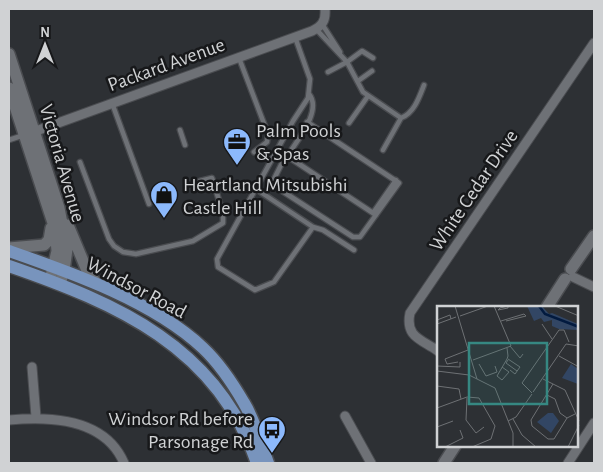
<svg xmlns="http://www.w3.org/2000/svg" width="603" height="472" viewBox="0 0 603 472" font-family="'Alegreya Sans',sans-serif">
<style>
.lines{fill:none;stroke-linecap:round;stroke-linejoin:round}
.lane-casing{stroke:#4a4c50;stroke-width:7}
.street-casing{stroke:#4a4c50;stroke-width:11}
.secondary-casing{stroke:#4a4c50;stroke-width:14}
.primary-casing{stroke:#4a4c50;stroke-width:15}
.lane{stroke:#6e7176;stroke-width:4.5}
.street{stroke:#6e7176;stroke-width:9}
.secondary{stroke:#6e7176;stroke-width:11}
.primary{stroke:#7894bd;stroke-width:12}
.labels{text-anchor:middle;stroke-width:5;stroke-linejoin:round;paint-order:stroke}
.street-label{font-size:20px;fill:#d0d2d4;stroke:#17181a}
.poi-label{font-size:20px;fill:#d0d2d4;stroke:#17181a;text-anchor:start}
.inset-river{fill:none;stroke:#021a3f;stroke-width:2.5}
.inset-road{fill:none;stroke:#6e7174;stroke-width:1}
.view{fill:#368882;fill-opacity:0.15;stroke:#368882;stroke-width:2.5}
.inset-edge{fill:none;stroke:#d0d2d4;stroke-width:2.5}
</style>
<rect width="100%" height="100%" fill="#2d3034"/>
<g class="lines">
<defs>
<path id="lane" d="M322 24 340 52
M316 29 347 62 363 92 401 118C414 113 419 98 424 85
M239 58 268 134 267 142 254 152
M328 72 347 62 362 51 373 58
M358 81 372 71
M309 94C322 110 299 138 290 152V158L376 215
M112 103 149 204
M349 123 368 96
M180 130 185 145
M9 140 24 135
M383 150 401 118
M290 155 281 165 273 181 276 187 353 237H360L399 183 307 122
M80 162 109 239 114 246 123 252 136 254 193 241 223 223V213L212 178 200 181
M256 189 313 227 274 282 255 290 218 267 217 259 293 121 308 98 310 79 295 37
M373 213 396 180
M313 227 323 230 354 250"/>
<path id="street" d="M36 131 312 31C322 26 326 21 325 9
M573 277 594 287
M438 351C421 339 405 337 410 313L594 43
M32 367 36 417
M345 416 371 463
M9 420C50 416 105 418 124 463
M568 463 594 423"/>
<path id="secondary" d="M9 54 59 208 67 249 64 271 60 284
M9 88 55 229 57 251 50 280
M68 225 88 273 97 284
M9 248 44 245 49 240 51 228
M571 269 594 236
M547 307 565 279
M444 463 455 446"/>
<path id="primary" d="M9 251C72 273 153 301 203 348 219 363 233 384 244 403 255 421 261 443 268 463
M9 266C116 303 218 347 257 463"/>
</defs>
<use href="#lane" class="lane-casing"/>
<use href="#street" class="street-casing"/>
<use href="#secondary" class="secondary-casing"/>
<use href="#primary" class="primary-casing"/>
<use href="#lane" class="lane"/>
<use href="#street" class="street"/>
<use href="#secondary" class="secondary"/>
<use href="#primary" class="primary"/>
</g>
<defs>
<symbol id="office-pin" viewBox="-11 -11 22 30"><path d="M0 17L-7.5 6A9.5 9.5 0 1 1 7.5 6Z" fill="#8cb9fc" stroke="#17181a"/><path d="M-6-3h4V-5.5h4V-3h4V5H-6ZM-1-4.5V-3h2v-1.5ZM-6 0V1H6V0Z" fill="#111"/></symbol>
<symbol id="shop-pin" viewBox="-11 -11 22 30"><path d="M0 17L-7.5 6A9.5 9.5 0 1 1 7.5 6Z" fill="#8cb9fc" stroke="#17181a"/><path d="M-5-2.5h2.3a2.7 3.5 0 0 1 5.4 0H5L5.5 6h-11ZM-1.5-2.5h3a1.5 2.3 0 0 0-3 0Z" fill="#111"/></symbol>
<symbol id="bus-pin" viewBox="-11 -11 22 30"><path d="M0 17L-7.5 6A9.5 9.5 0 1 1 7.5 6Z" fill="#8cb9fc" stroke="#17181a"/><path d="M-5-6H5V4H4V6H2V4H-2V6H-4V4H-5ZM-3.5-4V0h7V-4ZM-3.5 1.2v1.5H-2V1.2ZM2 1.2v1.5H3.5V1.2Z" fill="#111"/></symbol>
</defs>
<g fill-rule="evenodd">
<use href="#office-pin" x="221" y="126" width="32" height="43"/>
<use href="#shop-pin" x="148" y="179" width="32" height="43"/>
<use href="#bus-pin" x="256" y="414" width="32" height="43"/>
</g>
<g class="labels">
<g class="street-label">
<text transform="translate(166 64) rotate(-20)" y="7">Packard Avenue</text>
<text transform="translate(63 163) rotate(74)" y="7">Victoria Avenue</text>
<text transform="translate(473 190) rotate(-56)" y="7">White Cedar Drive</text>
<text transform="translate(137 287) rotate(28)" y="7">Windsor Road</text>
</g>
<g class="poi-label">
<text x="256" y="137">Palm Pools<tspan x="256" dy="23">&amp; Spas</tspan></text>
<text x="183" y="191">Heartland Mitsubishi<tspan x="183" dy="23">Castle Hill</tspan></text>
<text x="253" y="425" text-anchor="end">Windsor Rd before<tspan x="253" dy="23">Parsonage Rd</tspan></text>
</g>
</g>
<g transform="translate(437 306)">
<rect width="141" height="141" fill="#2d3034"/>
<path d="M90 0H105L112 8 115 7 141 18V24L122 23 115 20V14L107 16 104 12 97 15ZM134 58 141 63V78L125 72ZM111 107H116L122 115 114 127 100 116Z" fill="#324664"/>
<path class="inset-river" d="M102 0 108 8 142 21"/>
<path class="inset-road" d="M18 0 40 73M71 0V2L61 4 63 2ZM118 0 142 10M23 10 51 0M0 14 13 9 14 13M64 15 87 8 89 10 69 15M0 18 19 11M105 18 115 33M73 40 83 52 86 48M122 50 142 61M71 53 83 61 78 68 73 64M36 54 74 40 57 0M71 54 69 57 80 65M21 56 10 58 8 53 31 44M42 58 49 70 60 66 58 60M0 60 23 61V56M65 61 72 66 65 74 60 70 70 53 71 50 70 42M0 65 32 69 58 82 76 127V141M106 73 128 84 142 115M116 78 94 114 95 120 111 133H117L130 112 138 108M0 80 22 83 24 93M96 86 129 38 142 40M95 87 85 77 122 24H127L132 36M110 89 118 93 123 107 130 112M30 92 29 114 39 127 47 121M0 102 30 91 42 92 58 120 54 133M76 113 85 129 99 141M71 115 79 111 95 88M0 121 16 115M8 141 26 132 23 124M35 141 54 133M131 141 142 119"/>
<path class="view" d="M32 37H110V98H32Z"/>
<rect width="141" height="141" class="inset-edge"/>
</g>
<rect width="603" height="472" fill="none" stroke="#d0d2d4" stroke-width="20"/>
<g transform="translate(45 45)" stroke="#17181a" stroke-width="4" paint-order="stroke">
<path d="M0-4L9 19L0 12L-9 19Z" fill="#d0d2d4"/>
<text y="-8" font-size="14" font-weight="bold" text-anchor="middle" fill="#d0d2d4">N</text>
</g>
</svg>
